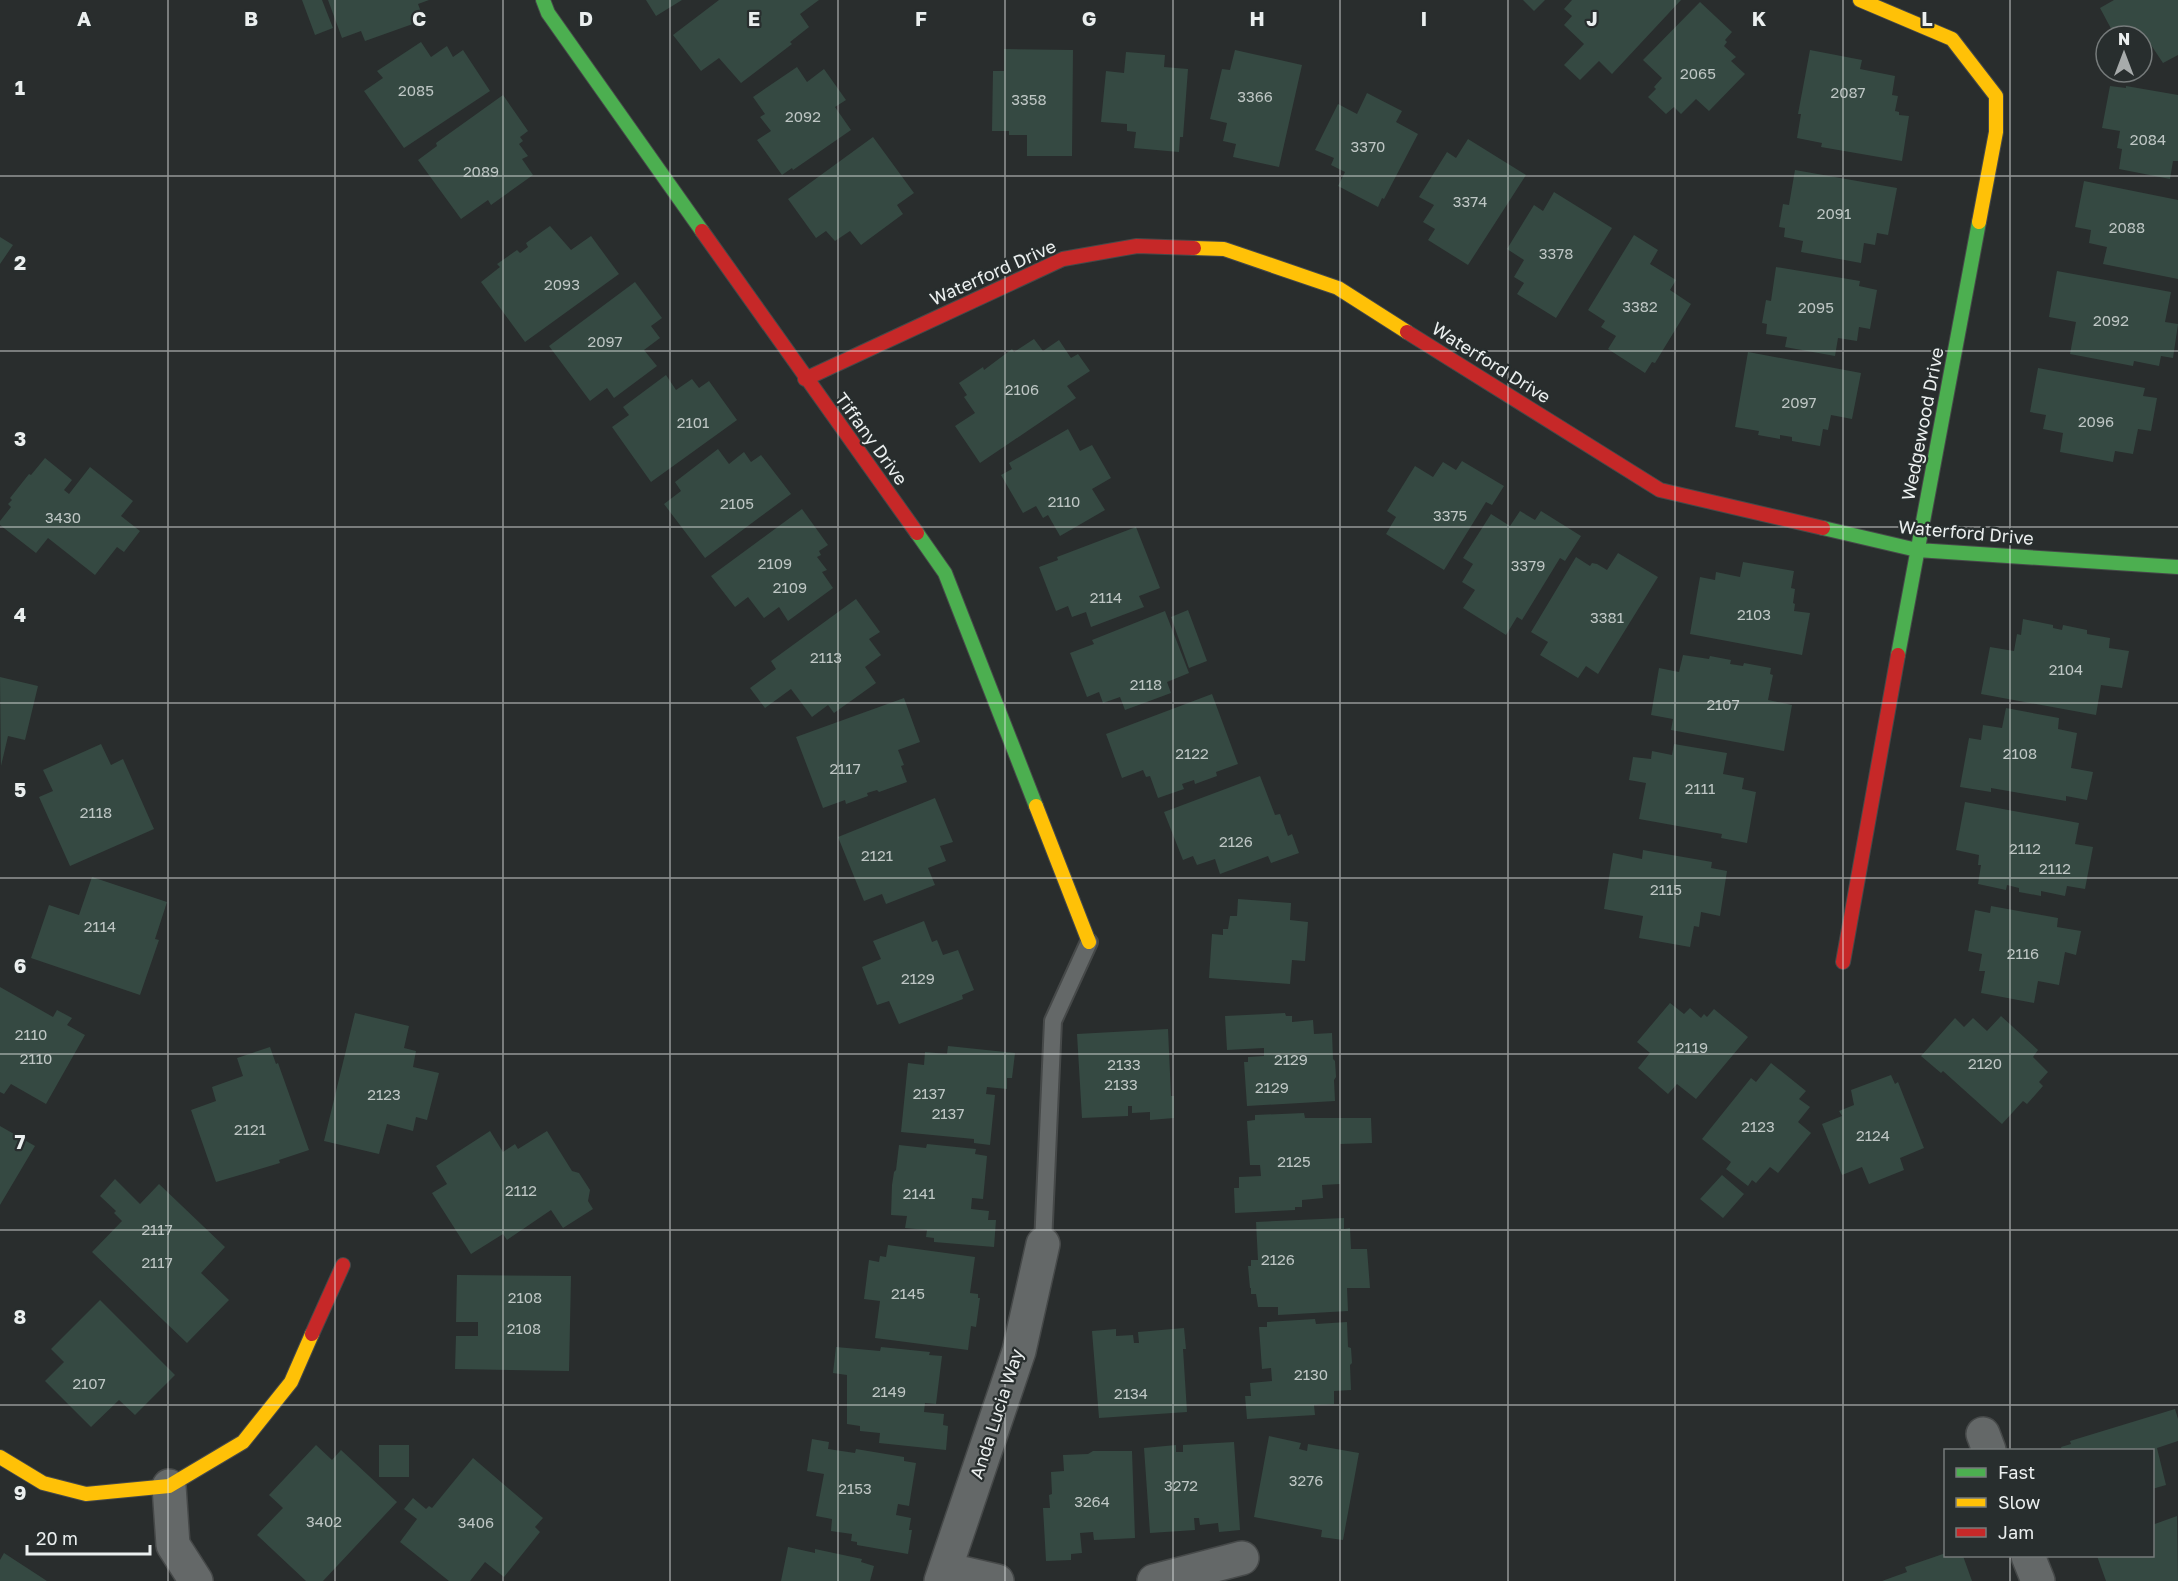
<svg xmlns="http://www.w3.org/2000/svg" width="2178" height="1581" viewBox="0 0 2178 1581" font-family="'Golos Text',sans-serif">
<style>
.building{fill:#354942}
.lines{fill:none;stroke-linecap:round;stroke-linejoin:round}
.lane-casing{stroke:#464949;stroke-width:20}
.street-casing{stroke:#464949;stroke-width:36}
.fast-casing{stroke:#464949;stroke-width:16}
.slow-casing{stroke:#464949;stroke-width:16}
.jam-casing{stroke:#464949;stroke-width:16}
.lane{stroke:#646868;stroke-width:16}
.street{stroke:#646868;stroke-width:33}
.fast{stroke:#4caf50;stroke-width:14}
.slow{stroke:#ffc107;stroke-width:14}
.jam{stroke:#c62828;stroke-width:14}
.grid{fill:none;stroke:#ebefef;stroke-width:1.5;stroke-opacity:0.55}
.labels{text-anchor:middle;stroke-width:4.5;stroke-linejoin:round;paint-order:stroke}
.number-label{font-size:15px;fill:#bec6c4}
.street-label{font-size:18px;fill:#ebefef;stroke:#282e2e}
.grid-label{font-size:20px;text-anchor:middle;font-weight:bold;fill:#ebefef;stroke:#282e2e;stroke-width:4.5;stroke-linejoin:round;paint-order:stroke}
</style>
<rect width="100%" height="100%" fill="#292d2d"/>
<path class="building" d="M302 0H322L333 28 315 35Z
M328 0H429L418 4 424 20 365 41 361 31 342 38Z
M646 0H682L656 16Z
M719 0H819L800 14 809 27 790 42 792 44 741 83 719 58 701 71 673 35Z
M1523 0H1545L1534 11Z
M1572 0H1681L1612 74 1599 61 1580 80 1564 65 1584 44 1564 25 1572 16 1564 9Z
M2114 0H2178V55L2163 63 2145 36 2142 38V36H2115L2100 8Z
M1700 2 1732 32 1725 40 1727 42 1724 46 1736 57 1731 61 1745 74 1709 111 1696 99 1681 114 1674 107 1666 114 1648 97 1656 89 1654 87 1662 78 1643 60Z
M421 42 431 57 447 46 453 57 463 50 490 91 404 148 364 91 383 78 377 71Z
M1004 49 1073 50 1072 156H1027V135H1009V131H992L993 71H1004Z
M1235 50 1302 65 1279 167 1233 157 1236 144 1223 141 1227 123 1210 119 1222 69 1230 70Z
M1810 50 1862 60 1860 69 1895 76 1892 95 1898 96 1895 111 1899 112V115L1909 116 1902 161 1821 147 1822 143 1797 138 1801 114H1798Z
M1126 52 1165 55 1164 67 1188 69 1183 137H1180L1179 152 1134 148 1136 132 1127 131V124L1101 122 1106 71 1124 73Z
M797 67 807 82 824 69 846 100 835 107 851 130 793 170 792 168 782 175 757 140 771 131 760 117 765 114 753 97Z
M2110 86 2126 88V86L2178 95V161H2173L2170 179 2119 169 2122 149 2117 148 2120 131 2102 128Z
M1367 93 1402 111 1396 122 1418 134 1384 199 1382 198 1378 207 1338 186 1345 172 1331 165 1334 158 1315 150 1338 104 1357 114Z
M503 95 528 131 520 137 523 141 519 144 528 156 522 159 533 175 491 205 488 200 461 219 418 160 437 146 436 143Z
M873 137 914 193 897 205 903 214 861 245 850 231 835 241 826 231 816 238 788 199Z
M1468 139 1526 175 1468 265 1428 240 1435 229 1423 222 1434 205 1419 197 1447 152 1456 158Z
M1795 170 1897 188 1888 235 1877 233 1875 245 1864 243 1861 263 1801 252 1803 241 1784 237 1785 228 1779 227 1783 204 1789 205Z
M2084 181 2178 200V279L2103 264 2107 247 2089 243 2091 230 2075 227Z
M1554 192 1612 228 1556 318 1517 294 1524 283 1514 277 1524 260 1507 249 1534 205 1543 211Z
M550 226 571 250 591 236 619 274 525 342 481 282 500 267 497 264 517 250 520 253 528 247 526 243Z
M1634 235 1658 250 1650 264 1676 280 1670 290 1691 304 1655 363 1652 362 1645 373 1608 349 1616 336 1601 327 1605 321 1588 310Z
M0 237 13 245 0 264Z
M1776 267 1860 281 1859 286 1877 290 1870 329 1859 327 1857 341 1838 338 1835 356 1785 347 1787 337 1766 334 1767 324 1762 323 1766 300 1771 301Z
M2057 271 2171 292 2165 322 2178 324 2173 358 2161 356 2159 366 2134 361 2133 366 2070 354 2076 322 2049 317Z
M635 282 662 318 651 326 660 338 644 350 657 366 614 398 607 388 590 401 549 346Z
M1034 339 1043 351 1059 340 1071 358 1078 354 1090 371 1067 386 1076 398 980 463 955 426 975 413 964 397 967 395 959 383 983 367 984 370 1012 349 1014 352Z
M1748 352 1861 373 1852 419 1831 415 1828 430 1823 429 1820 446 1792 441V437L1780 435V439L1758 435 1759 431 1735 427Z
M2038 368 2145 388 2143 396 2157 398 2151 431 2138 429 2133 454 2115 451 2113 462 2060 452 2063 433 2043 429 2046 415 2030 412Z
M666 375 676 390 692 379 699 388 709 381 737 420 651 482 612 427 629 415 623 407Z
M1068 429 1080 451 1092 445 1111 478 1092 489 1105 510 1060 536 1048 515 1043 518 1036 506 1023 513 1001 475 1012 469 1009 463Z
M718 449 729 464 744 452 751 462 761 455 791 494 705 558 664 504 681 491 675 482Z
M45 458 72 480 64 490 69 494 90 467 133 501 121 516 140 531 124 552 117 547 95 575 48 538 36 553 0 525V521L11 507 8 504 12 500 10 498 29 474 31 475Z
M1462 461 1504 486 1492 505 1486 502 1444 570 1386 534 1396 517 1387 511 1415 466 1433 477 1443 462 1456 470Z
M802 509 828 545 819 551 821 555 817 557 827 570 822 572 833 588 788 621 779 607 764 618 748 597 735 607 711 576Z
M1520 511 1535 520 1541 511 1581 536 1565 561 1560 558 1522 620 1517 617 1506 635 1463 608 1475 590 1462 582 1473 564 1463 558 1491 514 1510 526Z
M1136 527 1160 588 1139 596 1144 607 1091 627 1086 612 1072 617 1068 606 1056 611 1039 567 1058 560 1057 557Z
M1618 553 1658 577 1598 674 1586 666 1578 678 1540 655 1548 642 1531 632 1576 557 1590 566 1592 563 1597 564 1607 570Z
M1743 562 1794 571 1791 588 1795 589 1793 603 1795 604 1794 611 1810 613 1802 655 1690 634 1700 577 1715 580 1716 572 1740 577Z
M856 599 880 632 869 639 881 655 865 667 876 683 834 713 828 705 812 717 791 689 765 708 750 688 776 669 771 661Z
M1188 610 1207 661 1189 668 1171 617Z
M1165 611 1189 673 1167 682 1171 693 1125 710 1120 697 1103 703 1099 692 1087 697 1070 653 1094 644 1092 640Z
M2023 619 2053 625V628L2062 630 2063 625 2087 630V634L2110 638 2109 648 2129 651 2122 688 2101 685 2096 715 1981 694 1990 647 2014 651 2017 634 2021 635Z
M1683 655 1709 659 1710 656 1731 660 1730 664 1743 666 1744 663 1771 668 1770 674 1773 675 1768 700 1792 705 1784 751 1671 730 1673 719 1651 715 1659 668 1679 672Z
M0 677 38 686 25 740 8 736 1 766Z
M1212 694 1238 764 1216 772 1217 776 1195 784 1194 780 1182 784 1184 789 1158 798 1150 776 1146 777 1143 770 1122 778 1106 734Z
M904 698 920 742 898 750 904 765 901 766 907 782 879 792 877 790 867 793 868 796 846 804 845 800 823 808 796 737Z
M2006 708 2059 718 2058 729 2077 733 2071 768 2093 772 2087 800 2066 796V801L1991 788V792L1960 787 1969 738 1981 740 1983 725 2002 728Z
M101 744 111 765 123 759 154 829 70 866 39 797 53 791 43 770Z
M1674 744 1727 753 1723 774 1744 778 1742 789 1756 792 1747 843 1721 838 1722 834 1639 819 1646 783 1629 780 1633 757 1651 759 1652 751 1672 755Z
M1260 776 1275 815 1280 814 1288 836 1292 834 1299 853 1271 863 1268 856 1220 874 1215 859 1197 865 1193 856 1183 860 1164 812Z
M935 798 953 842 940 846 946 861 928 868 935 885 886 904 882 894 864 901 838 837Z
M1965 802 2079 823 2075 844 2093 847 2085 889 2067 886 2065 896 2041 891V896L2019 892V888L2007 885 2006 890 1978 884 1981 865H1978L1979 855 1956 850Z
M1643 850 1712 862 1711 868 1727 871 1720 916 1701 912 1699 927 1694 926 1690 947 1639 938 1643 916 1604 909 1613 853 1642 859Z
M92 877 167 902 155 939 159 940 140 995 31 958 49 905 79 915Z
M1238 899 1291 903 1290 920 1308 922 1305 961 1292 960 1290 984 1209 978 1212 934 1223 935V929H1228L1230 916H1237Z
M1991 906 2058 918 2057 927 2081 931 2076 955 2065 952 2059 985 2038 981 2034 1003 1981 993 1985 971H1979L1982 954 1968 951 1975 910 1990 913Z
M924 921 932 942 937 940 943 955 958 950 974 990 962 995 963 999 899 1024 889 1001 877 1005 862 967 881 959 873 941Z
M0 987 53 1017 57 1010 72 1018 67 1025 85 1035 46 1104 11 1084 4 1094 0 1092Z
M1670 1003 1684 1014 1690 1008 1701 1018 1704 1014 1707 1017 1714 1009 1748 1037 1696 1099 1677 1084 1668 1094 1638 1068 1650 1053 1637 1042Z
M355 1013 409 1026 404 1048 416 1051 413 1067 439 1073 427 1120 416 1117 413 1131 387 1124 379 1154 324 1141Z
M1285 1013 1286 1016H1292V1022L1313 1020 1314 1034 1332 1033 1333 1059 1335 1061 1336 1077 1334 1080 1335 1101 1247 1106 1244 1062H1248V1057L1264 1056V1048L1227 1050 1225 1016Z
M2001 1016 2038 1050 2033 1057 2048 1072 2039 1082 2043 1086 2027 1104 2023 1101 2002 1124 1943 1071 1941 1073 1921 1056 1955 1018 1964 1027 1973 1018 1987 1031Z
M1168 1029 1171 1096H1174V1118L1150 1120V1112L1132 1113V1106H1128V1116L1082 1118 1077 1034Z
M948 1046 1015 1053 1012 1078H1007V1089L987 1087 986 1094 995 1095 990 1145 974 1143V1139L901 1132 908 1063 924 1065 925 1052 947 1054Z
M270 1047 276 1064 278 1063 309 1150 279 1160 280 1163 216 1182 191 1110 216 1101 212 1087 243 1076 237 1058Z
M1771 1063 1806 1091 1799 1099 1810 1107 1798 1122 1811 1133 1778 1173 1770 1167 1756 1183 1752 1180 1748 1186 1726 1169 1731 1162 1702 1139 1751 1078 1756 1082Z
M1891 1075 1895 1084 1898 1082 1924 1148 1900 1158 1904 1170 1869 1184 1862 1167 1842 1175 1822 1124 1842 1116 1839 1111 1854 1105 1851 1090Z
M1304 1113 1305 1118H1371L1372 1143 1340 1144V1184L1322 1185 1323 1198 1302 1200V1207H1295V1210L1235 1213 1234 1188H1239V1177L1261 1176 1260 1165H1250L1247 1121 1255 1120V1115Z
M0 1126 35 1146 0 1205Z
M490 1131 503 1152 515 1144 518 1149 547 1131 572 1171 579 1173 590 1190 588 1201 593 1209 563 1228 551 1210 507 1240 503 1234 471 1254 432 1193 447 1184 436 1166Z
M927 1144 976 1149 975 1154 987 1156 983 1199 972 1198 971 1209 989 1211 988 1220H996L994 1247 934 1242V1238L926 1237 927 1230 905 1228 907 1216 891 1215 892 1185 894 1172 896 1170 899 1145 926 1148Z
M1722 1175 1744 1194 1723 1218 1700 1199Z
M115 1179 140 1204 159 1184 225 1247 201 1273 229 1300 187 1343 92 1252 122 1221 114 1213 116 1211 100 1196Z
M1344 1218V1229L1350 1228 1351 1249H1367L1370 1288H1347L1348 1311 1278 1315V1307H1258L1256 1294H1251V1288H1250L1248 1266H1251V1260H1258L1256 1222Z
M888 1245 975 1257 970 1293 978 1294V1298H980L976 1327 971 1326 968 1350 875 1338 880 1301 864 1299 869 1260 879 1262 880 1256 886 1257Z
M457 1275 571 1276 569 1371 455 1369 456 1336H478V1322H456Z
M100 1300 175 1375 135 1415 119 1400 91 1427 45 1381 64 1362 51 1349Z
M1315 1319 1316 1324 1347 1322 1348 1347 1351 1348 1352 1363 1350 1365 1351 1390 1334 1391V1404L1314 1405 1315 1415 1247 1419 1245 1396H1251L1250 1383 1272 1381 1271 1368 1262 1369 1259 1327H1267V1322Z
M1184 1328 1186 1349H1183L1187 1412 1099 1418 1092 1331 1116 1329V1336L1133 1335 1134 1343H1139L1138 1332Z
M836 1347 880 1351 881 1347 930 1352 929 1355 942 1356 936 1404 925 1403 924 1412 944 1414 943 1425 948 1426 946 1450 879 1443 880 1433 860 1431V1426L847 1424V1375L833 1373Z
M2175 1409 2178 1419V1441L2157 1448 2166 1485 2152 1489V1450H2062L2061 1447 2071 1444 2070 1441Z
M1269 1436 1301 1443 1299 1449 1307 1451 1308 1444 1359 1453 1343 1540 1321 1537 1322 1530 1254 1517Z
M812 1439 829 1442 828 1449 855 1453 856 1449 904 1457V1461L916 1463 909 1506 898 1504 896 1515 911 1518 909 1530H912L908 1554 857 1545V1542L851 1541 852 1534 831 1531 832 1519 816 1516 824 1474 807 1471Z
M1234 1442 1240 1530 1219 1532 1218 1523 1200 1525 1199 1518H1194L1195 1530 1150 1533 1144 1448 1176 1445V1452H1183V1445Z
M316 1445 332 1460 341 1450 397 1502 323 1581H306L257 1535 283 1508 269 1495Z
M379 1445H409V1477H379Z
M1093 1451H1132L1135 1538 1094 1540 1093 1532 1080 1533 1082 1553 1071 1554V1560L1046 1561 1043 1508H1050L1049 1495 1052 1494 1051 1472 1064 1471 1063 1455 1088 1454Z
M473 1458 543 1518 535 1527 540 1532 504 1577 485 1562 470 1581H449L400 1542 417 1519 404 1509 413 1498 426 1509 429 1506 432 1508Z
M2177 1516 2178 1581H2106L2097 1556H2152V1525Z
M788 1547 815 1553V1549L862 1559 861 1562 874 1566 870 1581H781Z
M4 1553 47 1581H0V1560Z
M1946 1553V1556H1963L1972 1581H1882L1907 1572 1905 1567Z"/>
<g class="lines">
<defs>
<path id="lane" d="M1043 1244 1053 1021 1089 942"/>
<path id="street" d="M1983 1434 1989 1450
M169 1486 173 1545 196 1581
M2028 1556 2038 1581
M945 1569 997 1581
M941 1581 1019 1351 1043 1244
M1154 1581 1242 1558"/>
<path id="fast" d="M543 0 548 13 702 231
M1823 528 1917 550 2178 567
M917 533 945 573 1036 806
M1898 655 1979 222"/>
<path id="slow" d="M1860 0 1952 39 1996 96V132L1979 222
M1194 248 1224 249 1338 288 1407 332
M1036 806 1089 942
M0 1457 43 1483 86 1494 169 1486 243 1442 291 1382 312 1334"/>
<path id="jam" d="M702 231 917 533
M1407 332 1660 490 1823 528
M805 379 1063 259 1137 246 1194 248
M1843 962 1898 655
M312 1334 343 1265"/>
</defs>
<use href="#lane" class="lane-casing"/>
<use href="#street" class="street-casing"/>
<use href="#fast" class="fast-casing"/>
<use href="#slow" class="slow-casing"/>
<use href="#jam" class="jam-casing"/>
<use href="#lane" class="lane"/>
<use href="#street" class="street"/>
<use href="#fast" class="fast"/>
<use href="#slow" class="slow"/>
<use href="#jam" class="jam"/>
</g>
<path class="grid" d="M168 0V1581M335 0V1581M503 0V1581M670 0V1581M838 0V1581M1005 0V1581M1173 0V1581M1340 0V1581M1508 0V1581M1675 0V1581M1843 0V1581M2010 0V1450M0 176H2178M0 351H2178M0 527H2178M0 703H2178M0 878H2178M0 1054H2178M0 1230H2178M0 1405H2178M2010 1556V1581"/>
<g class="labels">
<g class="number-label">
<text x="1698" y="79">2065</text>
<text x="416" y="96">2085</text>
<text x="1848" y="98">2087</text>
<text x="1255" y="102">3366</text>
<text x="1029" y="105">3358</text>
<text x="803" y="122">2092</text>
<text x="2148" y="145">2084</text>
<text x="1368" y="152">3370</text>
<text x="481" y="177">2089</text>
<text x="1470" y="207">3374</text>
<text x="1834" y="219">2091</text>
<text x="2127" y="233">2088</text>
<text x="1556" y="259">3378</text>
<text x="562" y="290">2093</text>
<text x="1640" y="312">3382</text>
<text x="1816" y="313">2095</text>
<text x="2111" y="326">2092</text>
<text x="605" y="347">2097</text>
<text x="1022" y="395">2106</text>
<text x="1799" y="408">2097</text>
<text x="2096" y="427">2096</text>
<text x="693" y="428">2101</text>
<text x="1064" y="507">2110</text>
<text x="737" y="509">2105</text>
<text x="1450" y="521">3375</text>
<text x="63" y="523">3430</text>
<text x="775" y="569">2109</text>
<text x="1528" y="571">3379</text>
<text x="790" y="593">2109</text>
<text x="1106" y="603">2114</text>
<text x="1754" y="620">2103</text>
<text x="1607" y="623">3381</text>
<text x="826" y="663">2113</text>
<text x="2066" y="675">2104</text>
<text x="1146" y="690">2118</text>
<text x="1723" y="710">2107</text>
<text x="1192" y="759">2122</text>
<text x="2020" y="759">2108</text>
<text x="845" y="774">2117</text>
<text x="1700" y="794">2111</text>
<text x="96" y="818">2118</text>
<text x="1236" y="847">2126</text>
<text x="2025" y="854">2112</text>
<text x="877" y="861">2121</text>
<text x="2055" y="874">2112</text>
<text x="1666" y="895">2115</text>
<text x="100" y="932">2114</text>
<text x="2023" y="959">2116</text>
<text x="918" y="984">2129</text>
<text x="31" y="1040">2110</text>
<text x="1692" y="1053">2119</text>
<text x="36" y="1064">2110</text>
<text x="1291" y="1065">2129</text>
<text x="1985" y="1069">2120</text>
<text x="1124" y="1070">2133</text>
<text x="1121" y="1090">2133</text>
<text x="1272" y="1093">2129</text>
<text x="929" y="1099">2137</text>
<text x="384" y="1100">2123</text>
<text x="948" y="1119">2137</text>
<text x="1758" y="1132">2123</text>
<text x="250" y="1135">2121</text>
<text x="1873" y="1141">2124</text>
<text x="1294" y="1167">2125</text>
<text x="521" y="1196">2112</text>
<text x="919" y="1199">2141</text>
<text x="157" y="1235">2117</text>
<text x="1278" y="1265">2126</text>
<text x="157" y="1268">2117</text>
<text x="908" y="1299">2145</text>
<text x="525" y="1303">2108</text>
<text x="524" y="1334">2108</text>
<text x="1311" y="1380">2130</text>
<text x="89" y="1389">2107</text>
<text x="889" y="1397">2149</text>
<text x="1131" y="1399">2134</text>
<text x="1306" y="1486">3276</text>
<text x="1181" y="1491">3272</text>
<text x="855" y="1494">2153</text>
<text x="1092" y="1507">3264</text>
<text x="324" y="1527">3402</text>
<text x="476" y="1528">3406</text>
</g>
<g class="street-label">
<text transform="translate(993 273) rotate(-24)" y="6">Waterford Drive</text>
<text transform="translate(1491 363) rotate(32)" y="6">Waterford Drive</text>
<text transform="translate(1923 424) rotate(-79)" y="6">Wedgewood Drive</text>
<text transform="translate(871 439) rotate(54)" y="6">Tiffany Drive</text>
<text transform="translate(1966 533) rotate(5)" y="6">Waterford Drive</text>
<text transform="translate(997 1414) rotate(-72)" y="6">Anda Lucia Way</text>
</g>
</g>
<g class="grid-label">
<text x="84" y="26">A</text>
<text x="251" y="26">B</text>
<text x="419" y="26">C</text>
<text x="586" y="26">D</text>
<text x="754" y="26">E</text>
<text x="921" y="26">F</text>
<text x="1089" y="26">G</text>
<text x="1257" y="26">H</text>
<text x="1424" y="26">I</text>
<text x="1592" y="26">J</text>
<text x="1759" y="26">K</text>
<text x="1927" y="26">L</text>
<text x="20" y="95">1</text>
<text x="20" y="270">2</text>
<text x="20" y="446">3</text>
<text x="20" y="622">4</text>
<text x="20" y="797">5</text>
<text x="20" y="973">6</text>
<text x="20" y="1149">7</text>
<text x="20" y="1324">8</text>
<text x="20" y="1500">9</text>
</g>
<rect x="1944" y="1449" width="210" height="108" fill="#282e2e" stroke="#767b7b" stroke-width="1.5"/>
<rect x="1956" y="1468" width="30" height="9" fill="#4caf50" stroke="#767b7b" stroke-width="1.5"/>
<text x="1998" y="1479" font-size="18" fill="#ebefef">Fast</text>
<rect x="1956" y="1498" width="30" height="9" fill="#ffc107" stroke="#767b7b" stroke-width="1.5"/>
<text x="1998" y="1509" font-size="18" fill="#ebefef">Slow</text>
<rect x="1956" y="1528" width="30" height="9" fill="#c62828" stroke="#767b7b" stroke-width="1.5"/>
<text x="1998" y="1539" font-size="18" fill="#ebefef">Jam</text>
<g transform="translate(2124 54)"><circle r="28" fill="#282e2e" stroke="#767b7b" stroke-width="1.5"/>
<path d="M0-4.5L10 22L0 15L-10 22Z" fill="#a7abab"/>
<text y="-9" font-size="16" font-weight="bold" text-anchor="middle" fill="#ebefef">N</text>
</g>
<path d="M27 1545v9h123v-9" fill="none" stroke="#ebefef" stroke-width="3"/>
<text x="36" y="1545" font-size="18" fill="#ebefef" stroke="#282e2e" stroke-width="4.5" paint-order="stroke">20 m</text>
</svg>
